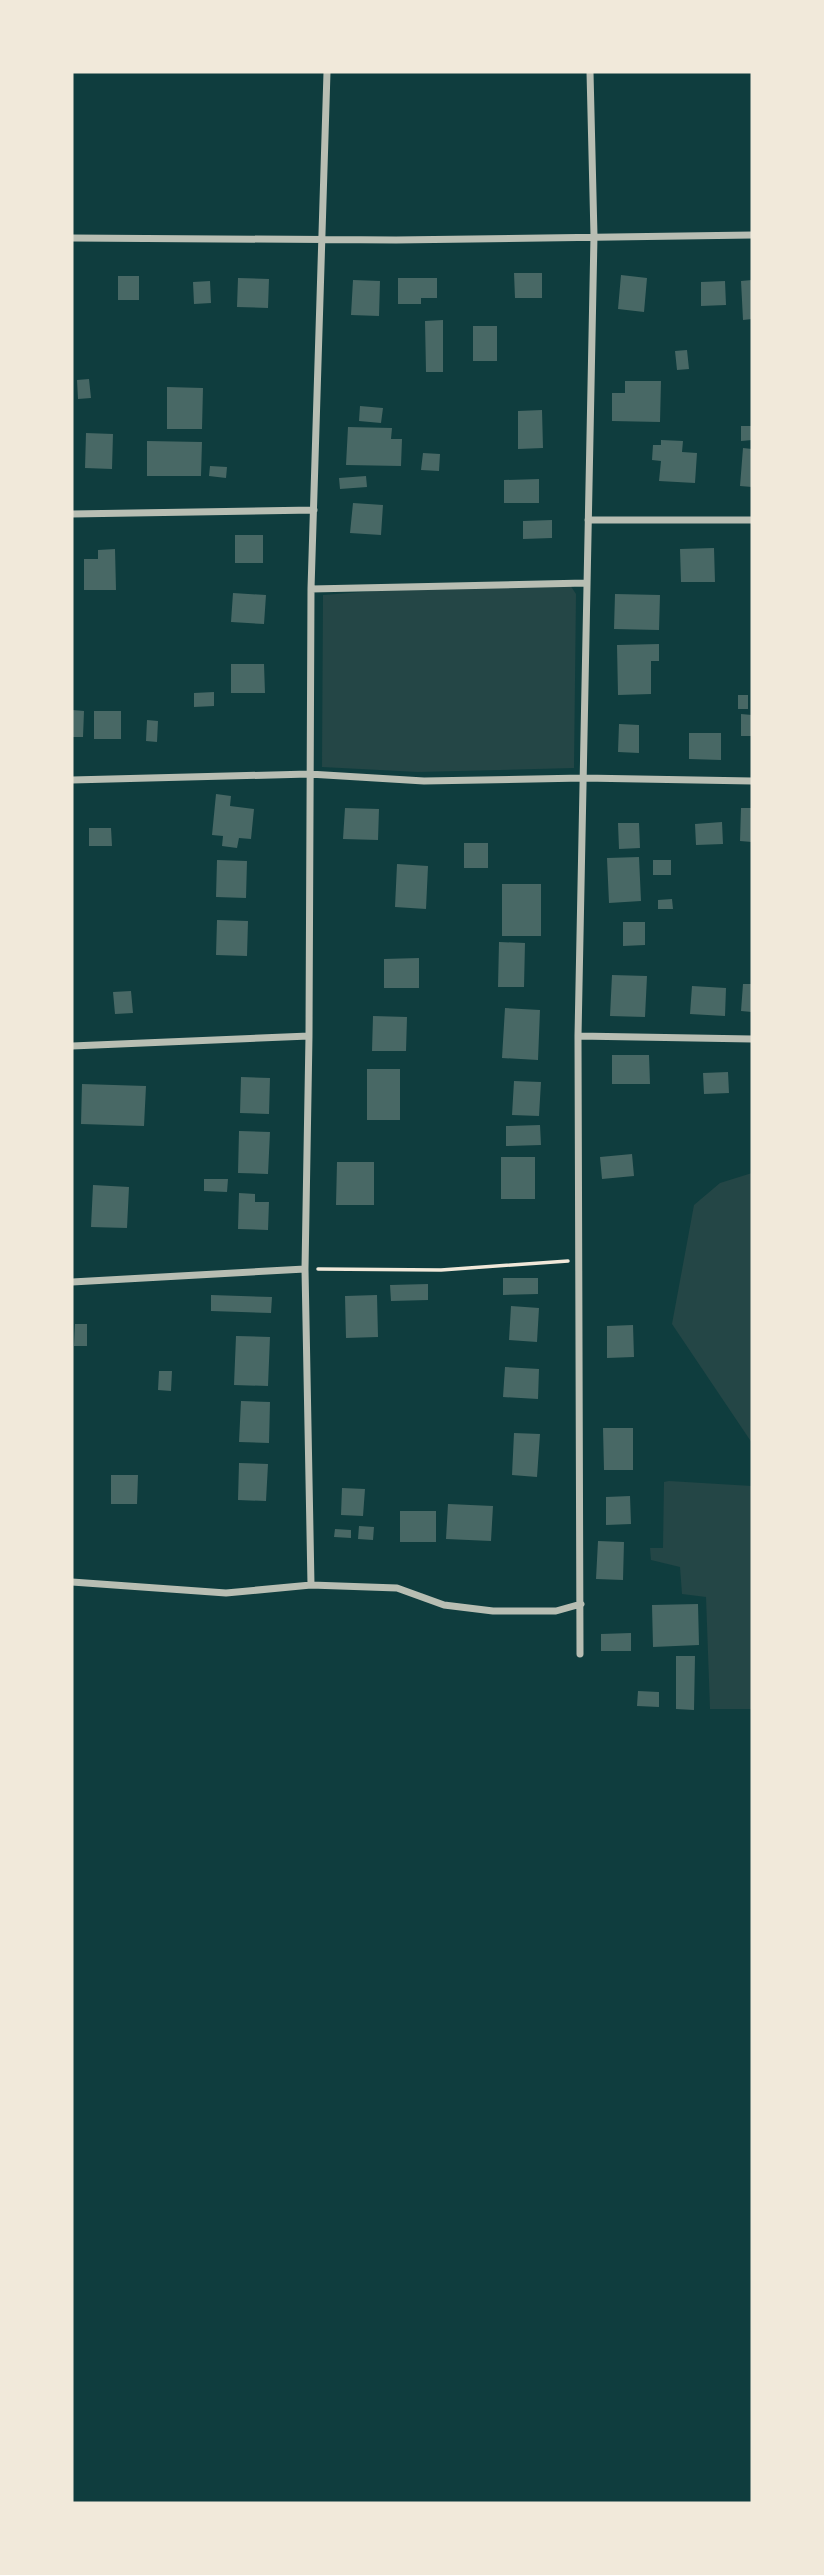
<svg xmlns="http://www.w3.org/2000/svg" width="824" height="2575" viewBox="0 0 824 2575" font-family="'PT Sans Narrow',sans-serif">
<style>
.green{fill:#244646}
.building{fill:#486865}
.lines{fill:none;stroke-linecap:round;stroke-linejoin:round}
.path{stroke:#f1e9da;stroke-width:3.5}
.minor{stroke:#b8beb3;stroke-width:7}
</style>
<rect width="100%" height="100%" fill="#0f3d3e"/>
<path class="green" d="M570 585 576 594 574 768 418 772 322 767 323 595 441 586Z
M752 1173V1443L672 1324 694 1205 720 1183Z
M669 1481 752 1486V1709H710L706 1597 682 1594 680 1567 651 1560 650 1548H663L664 1482Z"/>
<path class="building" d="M514 273H542V298H515Z
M621 275 647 278 644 312 618 309Z
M118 276H139V300H118Z
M238 278 269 279 268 308 237 307Z
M398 278H437V298H421V304H398Z
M353 280 380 281 379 316 351 315Z
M752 280V319L743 320 741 281Z
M210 281 211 303 194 304 193 282Z
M725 281 726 305 701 306V282Z
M443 320V372H426L425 321Z
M473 326H497V361H473Z
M687 350 689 369 677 370 675 351Z
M89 379 91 398 78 399 77 380Z
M625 381H661L660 422 612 421V393H625Z
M167 387 203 388 202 429H167Z
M360 406 383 408 381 423 359 421Z
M542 410 543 448 518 449V411Z
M741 426H752V440L741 441Z
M348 427 392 428 391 439H402L401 466 346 465Z
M86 433 113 434 112 469 85 468Z
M661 440 683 441 682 452 697 453 695 483 659 481 661 461 652 460 653 445H661Z
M147 441 202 442 201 476H147Z
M743 448 752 449V487L740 486Z
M423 453 440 454 439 471 421 470Z
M210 466 227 467 226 478 209 476Z
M366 476 367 487 340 489 339 478Z
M539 479V503H504V480Z
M353 503 383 505 381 535 350 533Z
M552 520V538L523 539V521Z
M235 535H263V563H235Z
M714 548 715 582H681L680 549Z
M115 549 116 590H84V559H98V550Z
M233 593 266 595 264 624 231 622Z
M615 594 660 595 659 630 614 629Z
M659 644V661H651V694L618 695 617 645Z
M231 664H264L265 693H231Z
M214 692V706L194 707V693Z
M738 695H748V709H738Z
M72 710 84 711 83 737H72Z
M94 711H121V739H94Z
M741 714 752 715V736H741Z
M147 720 158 721 157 742 146 741Z
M619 724 639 725V753L618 752Z
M689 733H721V760L689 759Z
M216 794 231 796 230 806 254 809 251 839 239 838 237 848 222 846 223 836 212 835Z
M345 808 379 809 378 840 343 839Z
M741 808H752V842L740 841Z
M722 822 723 844 696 845 695 824Z
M618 823H639L640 848 619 849Z
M89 828H111L112 846H89Z
M464 843H488V868H464Z
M639 857 641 901 609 903 607 858Z
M217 860 247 861 246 898 216 897Z
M653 860H671V875H653Z
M397 864 428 866 426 909 395 907Z
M502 884H541V936H502Z
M672 899 673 909H658V900Z
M217 920 248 921 247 956 216 955Z
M623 922H645V945L623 946Z
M499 942 525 943 524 987H498Z
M419 958V988H384V959Z
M612 975 647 976 645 1017 610 1016Z
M743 984H752V1012L741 1011Z
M692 986 726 988 725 1016 690 1014Z
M131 991 133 1013 115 1014 113 992Z
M505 1008 540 1010 538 1060 502 1058Z
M373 1016 407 1017 406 1051H372Z
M612 1055H649L650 1084H612Z
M367 1069H400V1120H367Z
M728 1072 729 1093 704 1094 703 1073Z
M241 1077 270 1078 269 1114 240 1113Z
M514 1081 541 1082 539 1116 512 1115Z
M82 1084 146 1086 144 1126 81 1124Z
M540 1125 541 1145 506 1146V1126Z
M239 1131 270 1132 268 1174 238 1173Z
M632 1154 634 1176 602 1179 600 1157Z
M501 1157H535V1199H501Z
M337 1162H374V1205H336Z
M204 1179H228L227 1192 204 1191Z
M93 1185 129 1187 127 1228 91 1227Z
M239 1193 255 1194V1202H269L268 1230 238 1229Z
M503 1278H538V1294L503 1295Z
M428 1284V1300L391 1301 390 1285Z
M211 1295 272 1297 271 1313 211 1311Z
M377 1295 378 1337 346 1338 345 1296Z
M511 1306 539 1308 537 1342 509 1340Z
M75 1324H87V1346H74Z
M633 1325 634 1357 607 1358V1326Z
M236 1336 270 1337 268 1386 234 1385Z
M505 1367 539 1369 538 1399 503 1397Z
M159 1371H172L171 1391 158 1390Z
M241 1401 270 1402 269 1443 239 1442Z
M603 1428H633V1470H604Z
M514 1433 540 1434 537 1477 512 1475Z
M239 1463 268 1464 266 1501 238 1500Z
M111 1475H138L137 1504H111Z
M342 1488 365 1489 363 1516 341 1515Z
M630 1496 631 1524 606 1525V1497Z
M448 1504 493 1506 491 1541 446 1539Z
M400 1511H436V1542H400Z
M359 1526 374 1527 373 1540 358 1539Z
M335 1529 351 1530V1538L334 1537Z
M598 1541 624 1542 623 1580 596 1579Z
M698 1604 699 1645 653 1647 652 1605Z
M631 1633V1651H601V1634Z
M676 1656H695L694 1710 676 1709Z
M638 1691 659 1692V1707L637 1706Z"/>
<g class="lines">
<path class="path" d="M318 1269 441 1270 568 1261"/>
<path class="minor" d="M72 238 396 240 752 235
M72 514 314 510
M588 520H752
M311 589 586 583
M72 780 309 774 424 781 583 778 752 781
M578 1036 752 1039
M72 1046 309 1036
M72 1282 305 1269
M72 1582 226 1593 311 1585 397 1588 444 1605 493 1611H556L581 1604
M311 1585 305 1269 309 1036 311 589 327 72
M580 1654 578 1036 594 236 590 72"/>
</g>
<rect width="824" height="2575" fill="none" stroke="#f1e9da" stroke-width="147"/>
</svg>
